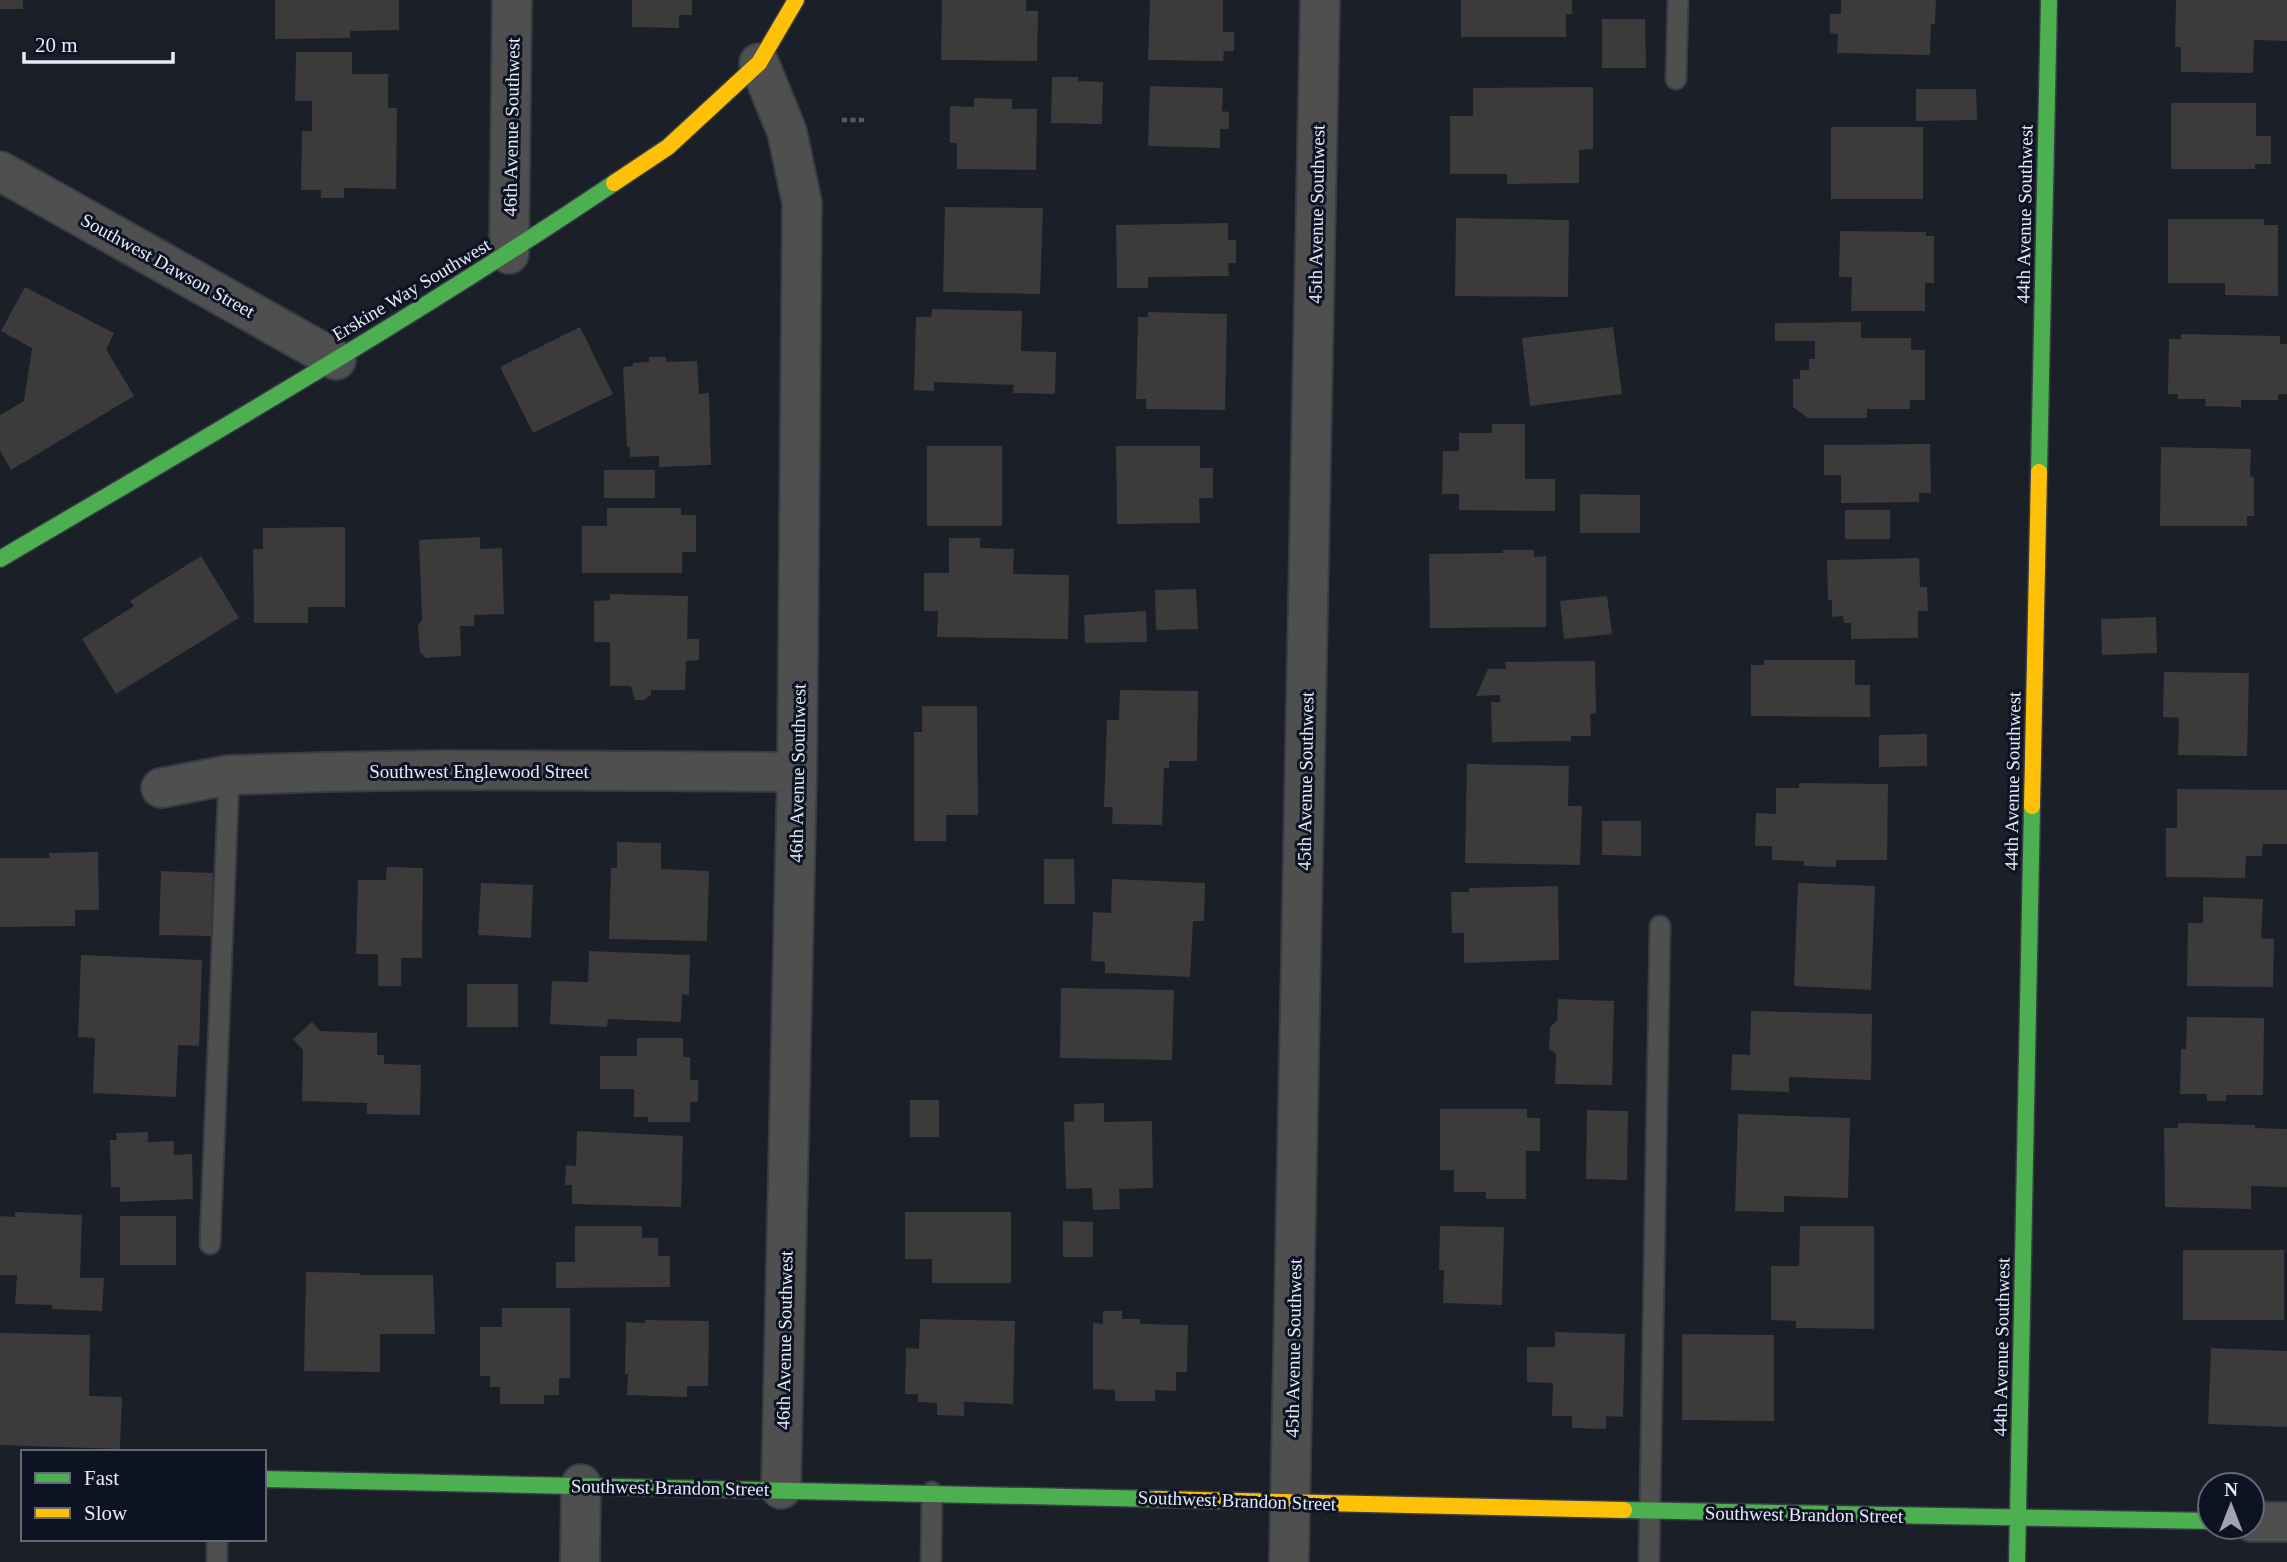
<svg xmlns="http://www.w3.org/2000/svg" width="2287" height="1562" viewBox="0 0 2287 1562" font-family="'Times New Roman',serif">
<style>
.building{fill:#3c3a3b}
.lines{fill:none;stroke-linecap:round;stroke-linejoin:round}
.lane-casing{stroke:#383c44;stroke-width:23}
.street-casing{stroke:#383c44;stroke-width:42}
.fast-casing{stroke:#383c44;stroke-width:19}
.slow-casing{stroke:#383c44;stroke-width:19}
.path{stroke:#58595a;stroke-width:4.5;stroke-dasharray:5 3.5;stroke-linecap:butt}
.lane{stroke:#504f50;stroke-width:19}
.street{stroke:#504f50;stroke-width:38}
.fast{stroke:#4caf50;stroke-width:16}
.slow{stroke:#ffc107;stroke-width:16}
.labels{text-anchor:middle;stroke-width:6;stroke-linejoin:round;paint-order:stroke}
.street-label{font-size:19px;fill:#e6ebf7;stroke:#0d1323}
</style>
<rect width="100%" height="100%" fill="#1b1f28"/>
<path class="building" d="M0 0H23V9H0Z
M275 0H399V30L350 31V38L275 39Z
M632 0H692V15H679V28L632 27Z
M942 0H1026V11H1038L1037 61 941 60Z
M1150 0H1223V32H1234V51H1224L1223 61 1148 60Z
M1461 0H1572V14H1566V37H1461Z
M1841 0H1936L1935 24H1931L1930 55 1837 53 1838 34 1830 33V14H1841Z
M2176 0H2287V41L2254 40 2253 73 2181 72V47H2175Z
M1602 19H1645L1646 68H1602Z
M296 52H352V74H388V108H397L396 189 344 188V198H321V190H301L302 131H312V101H295Z
M1052 77H1078V81L1103 82 1102 124 1051 123Z
M1150 86 1223 88 1222 111 1229 112V129H1220V148L1148 146Z
M1593 87V149L1579 150V183L1507 184V174H1450V116H1473V88Z
M1916 89H1976L1977 120 1916 121Z
M974 98 1012 99V109H1037L1036 170 957 169V143H950V106L974 107Z
M2171 103H2256V136H2271V164H2255V169H2171Z
M1831 127H1923V199H1831Z
M945 207 1043 208 1040 294 943 292Z
M1456 218 1569 220 1568 297 1455 296Z
M2168 219H2264V225H2278V296L2225 295V283H2168Z
M1228 223V240H1236V263H1228L1229 276 1148 277V288H1117L1116 225Z
M1840 231 1926 232V236H1934V283H1925V311H1851L1852 277H1839Z
M25 287 114 333 106 349 134 396 11 470 0 451V415L24 401 32 348 1 331Z
M932 309 1022 311 1021 351 1056 352 1055 394 1013 393 1014 385 934 382V391L914 390 916 317H931Z
M1148 312 1227 314 1225 410 1146 409V399H1136L1138 317H1148Z
M1861 322V338H1911V350H1925V400H1910V409H1867V418H1808L1793 407V379H1800V370H1809V359H1815V341H1775V323Z
M580 327 613 394 533 433 500 367Z
M1613 327 1622 394 1530 406 1522 338Z
M2181 334 2280 336V344H2287V394H2278V400H2241V407L2205 406 2206 399H2178V394H2168L2169 339H2181Z
M649 357H666V362L697 361 699 394 709 393 711 465 659 467V456L630 457V447H627L623 367 633 366V363L649 362Z
M1492 424H1525V479H1555V511L1459 510V494H1442L1443 451H1459V433H1492Z
M1930 444 1931 493H1919V502L1841 503V475H1824V445Z
M927 446H1002V526H927Z
M1116 446H1200V468H1213V498H1199L1200 523 1117 524Z
M2161 447 2251 449 2250 475 2254 478V516H2247V526H2160Z
M604 470H655V498H604Z
M1580 494 1640 495V533H1580Z
M607 508H681V515H696V552H682V573H582V526H607Z
M1845 510H1890V539H1845Z
M345 527V607H308V623H254L253 549H263V528Z
M480 537V549L502 548 504 614 474 615V626H460L461 656 426 658 420 652 418 625 422 620 419 540Z
M949 538H980V548L1014 549 1013 574 1069 575 1068 639 937 637 938 611H924V573H949Z
M1503 550H1534V557L1546 556V627L1430 628 1429 554 1503 553Z
M201 556 239 618 116 694 82 639 134 606 130 601Z
M1919 558 1920 587H1927L1928 611H1918V638L1851 639V623H1844L1843 616 1832 617V600H1828L1827 560Z
M1196 589 1198 629 1156 630 1155 590Z
M610 594 688 596 687 639H699V660L686 661 685 690H651V695L643 700H635L631 686H610V642H594V601L610 600Z
M1607 596 1612 634 1564 639 1560 601Z
M1146 611 1147 642 1085 643 1084 615Z
M2156 617 2157 653 2102 655 2101 619Z
M1764 660H1855V685H1870V717L1751 716V665H1764Z
M1595 661 1596 713 1590 714 1591 736H1571V741L1492 742 1491 702H1500V695L1476 696 1488 669H1506L1505 662Z
M2164 672 2249 673 2247 756 2178 755 2179 718 2163 717Z
M1120 690 1198 691 1197 761H1169V768H1164L1162 825 1112 824 1113 807H1104L1107 720H1119Z
M922 706H977L978 815H946V841H914V732H922Z
M1927 734V766L1879 767V735Z
M1467 764 1569 766 1568 806H1582L1580 865 1465 863Z
M1799 783 1888 784 1887 860H1836V867L1804 866V861L1772 860V846H1755L1756 813 1776 814V788H1799Z
M2177 789 2287 790V844H2263L2262 856H2246L2245 878 2166 877V828H2177Z
M1602 821H1641V856L1602 855Z
M617 842 661 843V869L709 871 707 941 609 939 611 868H617Z
M98 852 99 910H75V926L0 927V858H50L49 853Z
M1044 859H1074L1075 904H1044Z
M387 867 423 868 422 958H401V986H378V954H356L358 880H386Z
M161 871 213 873 211 936 159 935Z
M1112 879 1205 883 1204 921H1193L1190 977 1105 973V962L1091 961 1093 912 1111 913Z
M481 883 533 885 531 938 478 935Z
M1798 883 1875 886 1871 990 1794 986Z
M1558 886 1559 960 1464 963V933H1452L1451 892H1469V888Z
M2203 897 2263 899 2261 938 2274 939 2273 987 2187 986 2188 923H2203Z
M589 951 690 955 689 995 682 994 681 1022 608 1019 607 1027 550 1024 552 981 588 982Z
M81 955 202 960 199 1046 178 1045 176 1097 93 1093 95 1038 78 1037Z
M467 984H518V1027H467Z
M1061 988 1174 990 1172 1060 1060 1058Z
M1558 999 1614 1001 1612 1085 1555 1084 1556 1054 1549 1049 1550 1027 1557 1021Z
M1751 1011 1872 1014 1871 1080 1789 1077V1092L1731 1090 1732 1054 1750 1055Z
M2187 1017 2264 1018 2263 1095H2226V1101H2207V1094H2180L2181 1049H2186Z
M312 1022 320 1031 377 1033V1055H384V1064L421 1065 420 1115 367 1114V1103L302 1101 303 1050 293 1039Z
M637 1038H683V1057H690V1080H698V1102H690V1122H648V1117H634V1089H600V1056H637Z
M910 1100H939V1137H910Z
M1104 1103V1122L1152 1121 1153 1188 1119 1189 1120 1209 1093 1210 1092 1188 1066 1189 1064 1122 1074 1121V1104Z
M1440 1109H1527V1118H1540V1151H1526V1199H1486V1192H1454V1170H1440Z
M1587 1110 1628 1111 1627 1180 1586 1179Z
M1738 1114 1850 1118 1848 1198 1784 1196V1212L1735 1211Z
M2178 1123 2255 1125V1128L2287 1129V1187L2251 1186V1209L2165 1207 2164 1128H2178Z
M577 1131 683 1136 681 1207 572 1204V1185H565L566 1165 576 1166Z
M148 1132V1142L174 1141V1155L192 1154 193 1199 120 1202V1187H111L110 1140H117L116 1133Z
M15 1212 82 1215 80 1278H104L102 1311 52 1309V1305L15 1304 17 1275H0V1216L15 1217Z
M905 1212H1011V1283H932V1259H905Z
M120 1216H176V1265H120Z
M1063 1221 1093 1222V1257H1063Z
M575 1226H642V1238H658V1256H670V1287L556 1288V1262H575Z
M1440 1226 1504 1227 1502 1305 1443 1303 1444 1270H1439Z
M1800 1226H1874V1329L1796 1328V1321L1771 1320V1266H1799Z
M2183 1250H2284V1320H2183Z
M306 1272 360 1273 359 1275H433L435 1334H380V1372L304 1371Z
M502 1308H570V1378H559V1395H544V1404H500V1387H490V1376H480V1327H502Z
M1103 1311H1122V1319H1140V1324L1188 1325 1187 1372H1176V1391L1155 1390V1401H1115V1390L1093 1389V1323L1103 1324Z
M920 1319 1015 1321 1013 1404 964 1402V1416L937 1415V1403L918 1402V1394H905L906 1348 919 1349Z
M645 1320 709 1321 708 1386H687V1397L627 1395 628 1374H625L626 1322 645 1323Z
M1555 1332 1625 1334 1623 1417 1606 1416V1429L1572 1428V1416H1552L1553 1383 1527 1382V1347H1555Z
M0 1333 90 1335 89 1396 122 1397 120 1449 0 1445Z
M1682 1334 1774 1335V1421L1682 1420Z
M2211 1348 2287 1351V1427L2208 1424Z"/>
<g class="lines">
<defs>
<path id="lane" d="M1676 79 1678 0
M210 1244 229 775
M217 1562V1539
M931 1562 932 1492
M1649 1562 1660 926"/>
<path id="street" d="M759 63 787 132 802 203 797 772 781 1489
M0 171 336 360
M509 254 512 0
M161 788 229 775 325 772 444 770 797 772
M2252 1522H2287
M580 1562 581 1484
M1289 1562 1320 0"/>
<path id="fast" d="M2039 472 2049 0
M0 559C207 437 415 317 614 183
M264 1479 1156 1499
M1624 1510 2210 1521
M2017 1562 2032 806"/>
<path id="slow" d="M614 183 668 147 759 63 796 0
M2032 806 2039 472
M1156 1499 1624 1510"/>
</defs>
<use href="#lane" class="lane-casing"/>
<use href="#street" class="street-casing"/>
<use href="#fast" class="fast-casing"/>
<use href="#slow" class="slow-casing"/>
<path class="path" d="M842 120H867"/>
<use href="#lane" class="lane"/>
<use href="#street" class="street"/>
<use href="#fast" class="fast"/>
<use href="#slow" class="slow"/>
</g>
<g class="labels">
<g class="street-label">
<text transform="translate(511 127) rotate(-89)" y="7">46th Avenue Southwest</text>
<text transform="translate(1316 214) rotate(-89)" y="7">45th Avenue Southwest</text>
<text transform="translate(2024 214) rotate(-89)" y="7">44th Avenue Southwest</text>
<text transform="translate(168 265) rotate(29)" y="7">Southwest Dawson Street</text>
<text transform="translate(411 289) rotate(-31)" y="7">Erskine Way Southwest</text>
<text x="479" y="778">Southwest Englewood Street</text>
<text transform="translate(797 773) rotate(-89)" y="7">46th Avenue Southwest</text>
<text transform="translate(1305 781) rotate(-89)" y="7">45th Avenue Southwest</text>
<text transform="translate(2012 781) rotate(-89)" y="7">44th Avenue Southwest</text>
<text transform="translate(784 1340) rotate(-89)" y="7">46th Avenue Southwest</text>
<text transform="translate(2001 1347) rotate(-89)" y="7">44th Avenue Southwest</text>
<text transform="translate(1293 1348) rotate(-89)" y="7">45th Avenue Southwest</text>
<text transform="translate(670 1487) rotate(1)" y="7">Southwest Brandon Street</text>
<text transform="translate(1237 1500) rotate(2)" y="7">Southwest Brandon Street</text>
<text transform="translate(1804 1514) rotate(1)" y="7">Southwest Brandon Street</text>
</g>
</g>
<rect x="21" y="1450" width="245" height="91" fill="#0d1323" stroke="#646978" stroke-width="2"/>
<rect x="35" y="1473" width="35" height="10" fill="#4caf50" stroke="#646978" stroke-width="2"/>
<text x="84" y="1485" font-size="21" fill="#e6ebf7">Fast</text>
<rect x="35" y="1508" width="35" height="10" fill="#ffc107" stroke="#646978" stroke-width="2"/>
<text x="84" y="1520" font-size="21" fill="#e6ebf7">Slow</text>
<g transform="translate(2231 1506)"><circle r="33" fill="#0d1323" stroke="#646978" stroke-width="2"/>
<path d="M0-5L12 26L0 18L-12 26Z" fill="#9fa4af"/>
<text y="-10" font-size="19" font-weight="bold" text-anchor="middle" fill="#e6ebf7">N</text>
</g>
<path d="M24 52v10h149v-10" fill="none" stroke="#e6ebf7" stroke-width="3.5"/>
<text x="35" y="52" font-size="21" fill="#e6ebf7" stroke="#0d1323" stroke-width="5" paint-order="stroke">20 m</text>
</svg>
